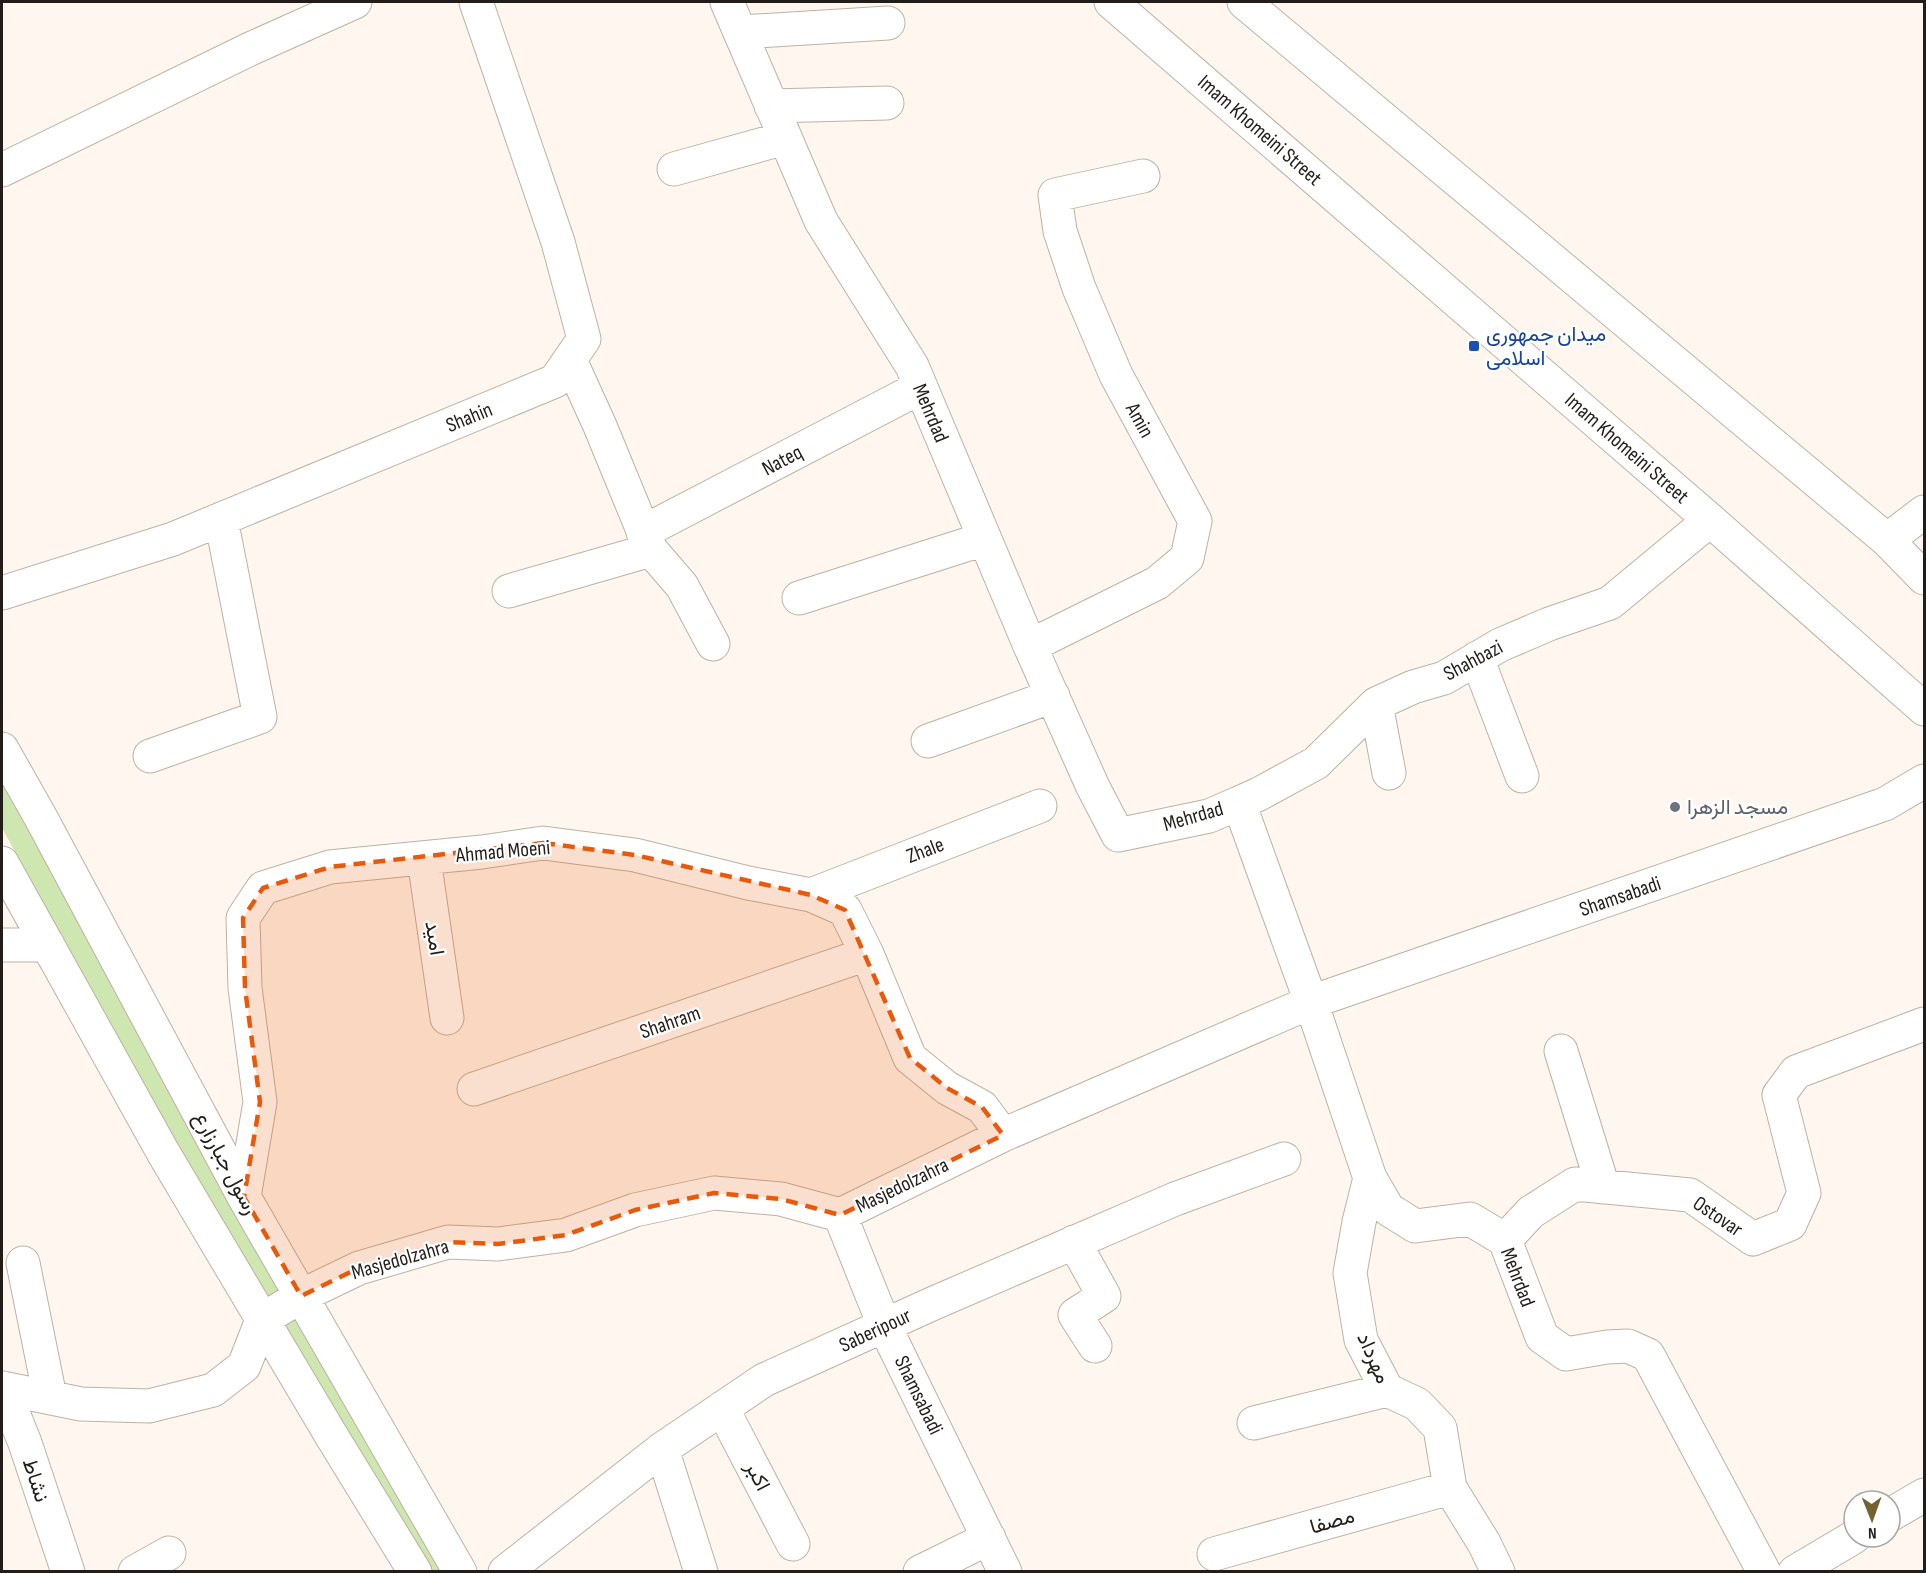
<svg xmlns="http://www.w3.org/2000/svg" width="1926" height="1573" viewBox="0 0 1926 1573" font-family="'Sofia Sans Condensed',Vazirmatn,sans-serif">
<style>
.green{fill:#cee6af}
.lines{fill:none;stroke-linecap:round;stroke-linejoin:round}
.minor-casing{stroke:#bdb1a3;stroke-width:35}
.major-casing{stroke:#bdb1a3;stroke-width:35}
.minor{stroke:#fff;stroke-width:33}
.major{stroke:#fff;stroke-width:33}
.marked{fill:#e8590c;fill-opacity:0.2;stroke:#e8590c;stroke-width:4.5;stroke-dasharray:12 8;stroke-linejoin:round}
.transit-dot{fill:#1a4fb4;stroke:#fff;stroke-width:2}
.worship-dot{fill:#6b7280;stroke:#fff;stroke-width:2}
.labels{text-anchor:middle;stroke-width:4.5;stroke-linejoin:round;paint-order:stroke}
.street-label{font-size:21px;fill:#221d18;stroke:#fff}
.transit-label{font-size:21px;fill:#164399;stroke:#fff;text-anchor:start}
.worship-label{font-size:21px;fill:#5b616d;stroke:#fff;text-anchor:start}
</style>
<rect width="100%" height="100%" fill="#fff7ef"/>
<path class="green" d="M2 778 286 1292 266 1305 2 828Z
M298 1306 452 1571H425L273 1324Z"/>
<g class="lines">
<defs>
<path id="minor" d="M727 2 821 221 912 366 1030 646 1093 787 1118 835 1209 816 1239 803 1311 1002 1370 1178 1388 1209 1415 1226 1470 1219 1505 1240 1542 1337 1566 1354 1607 1347 1628 1346 1648 1355 1764 1572
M740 32 888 23
M771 106 887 103
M674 169 785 138
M2 170 250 49 355 2
M570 360 600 426 651 550 682 586 713 644
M643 532 921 387
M1887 540 1924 512
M509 591 651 550
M2 593 173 539 555 381 584 339 558 242 476 2
M799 598 984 539
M1030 646 1157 583 1187 558 1195 521 1116 375 1079 288 1060 231 1055 195 1143 176
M1477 658 1522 776
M1376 704 1389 773
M928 741 1053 696
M2 749 41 818 244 1197 460 1572
M150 756 260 717 221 519
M1239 803 1259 794 1316 763 1376 704 1413 687 1444 678 1500 645 1549 624 1610 603 1710 520
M424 859 447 1018
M2 863 164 1154 331 1435 415 1572
M811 895 1040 806
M2 945H48
M1561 1051 1603 1187
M474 1089 867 954
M1370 1178 1359 1222 1350 1273 1361 1340 1387 1390 1417 1404 1440 1428 1450 1488 1484 1543 1498 1572
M244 1197 260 1102 245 988 243 918 263 888 330 867 482 852 543 843 635 855 748 883 811 895 845 910 867 954 910 1058 947 1088 982 1107 1003 1135
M840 1215 884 1325 1005 1572
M1505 1240 1531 1212 1575 1184 1690 1195 1753 1239 1790 1224 1804 1193 1779 1095 1796 1072 1924 1024
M1074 1242 1104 1296 1075 1315 1095 1346
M23 1263 50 1397
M2 1388 81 1404 149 1406 213 1390 244 1366 262 1320 301 1296 359 1268 448 1242 498 1244 566 1235 635 1210 714 1193 781 1199 840 1215 1003 1135 1311 1002 1885 804 1924 781
M3 1388 25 1443 68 1572
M722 1408 793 1544
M1254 1423 1387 1390
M662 1449 701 1572
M1890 1515 1924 1495
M1214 1554 1450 1488
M135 1572 169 1553
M505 1572 662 1449 764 1380 934 1303 1175 1199 1284 1159
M920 1572 989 1538
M1795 1572 1854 1537"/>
<path id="major" d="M1111 2 1710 520 1924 709
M1244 2 1887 540 1924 578"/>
</defs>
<use href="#minor" class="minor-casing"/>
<use href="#major" class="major-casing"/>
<use href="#minor" class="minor"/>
<use href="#major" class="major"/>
</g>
<path class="marked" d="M543 843 635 855 811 895 845 910 910 1058 947 1088 982 1107 1003 1135 840 1215 781 1199 714 1193 635 1210 566 1235 498 1244 448 1242 359 1268 301 1296 244 1197 260 1102 245 988 243 918 263 888 330 867Z"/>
<rect class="transit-dot" x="1468" y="340" width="12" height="12" rx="3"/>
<circle class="worship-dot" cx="1675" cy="807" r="6"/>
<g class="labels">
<g class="street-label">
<text transform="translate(1260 130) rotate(41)" y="7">Imam Khomeini Street</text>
<text transform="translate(931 413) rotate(67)" y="7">Mehrdad</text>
<text transform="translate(469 417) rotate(-22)" y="7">Shahin</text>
<text transform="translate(1140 420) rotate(61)" y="7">Amin</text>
<text transform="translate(1627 448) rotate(41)" y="7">Imam Khomeini Street</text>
<text transform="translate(782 460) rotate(-28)" y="7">Nateq</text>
<text transform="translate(1473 660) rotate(-28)" y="7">Shahbazi</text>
<text transform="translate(1193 816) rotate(-16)" y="7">Mehrdad</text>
<text transform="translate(925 850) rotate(-21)" y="7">Zhale</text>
<text transform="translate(503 851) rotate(-5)" y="7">Ahmad Moeni</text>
<text transform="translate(1620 896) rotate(-19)" y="7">Shamsabadi</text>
<text transform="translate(435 938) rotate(81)" y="7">امید</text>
<text transform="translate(670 1022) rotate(-19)" y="7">Shahram</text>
<text transform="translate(226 1163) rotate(62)" y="7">رسول جبارزارع</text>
<text transform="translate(902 1185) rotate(-26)" y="7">Masjedolzahra</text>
<text transform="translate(1718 1216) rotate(34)" y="7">Ostovar</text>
<text transform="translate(400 1259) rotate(-16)" y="7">Masjedolzahra</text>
<text transform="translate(1518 1277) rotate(69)" y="7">Mehrdad</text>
<text transform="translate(875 1330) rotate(-25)" y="7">Saberipour</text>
<text transform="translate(1374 1358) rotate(66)" y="7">مهرداد</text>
<text transform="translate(919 1395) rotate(64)" y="7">Shamsabadi</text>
<text transform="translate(758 1476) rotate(63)" y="7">اکبر</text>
<text transform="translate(36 1480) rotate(72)" y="7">نشاط</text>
<text transform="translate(1332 1521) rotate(-16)" y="7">مصفا</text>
</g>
<g class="transit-label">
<text x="1486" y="341">میدان جمهوری<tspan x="1486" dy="24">اسلامی</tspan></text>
</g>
<g class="worship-label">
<text x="1687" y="814">مسجد الزهرا</text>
</g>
</g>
<rect width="1926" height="1573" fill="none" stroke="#221d18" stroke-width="6"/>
<g transform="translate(1872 1519) rotate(179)"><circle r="28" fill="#ffffff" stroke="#a7a5a3" stroke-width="1.5"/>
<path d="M0-4.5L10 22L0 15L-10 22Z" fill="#746331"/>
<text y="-9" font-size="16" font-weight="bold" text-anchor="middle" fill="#221d18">N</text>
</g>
</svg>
